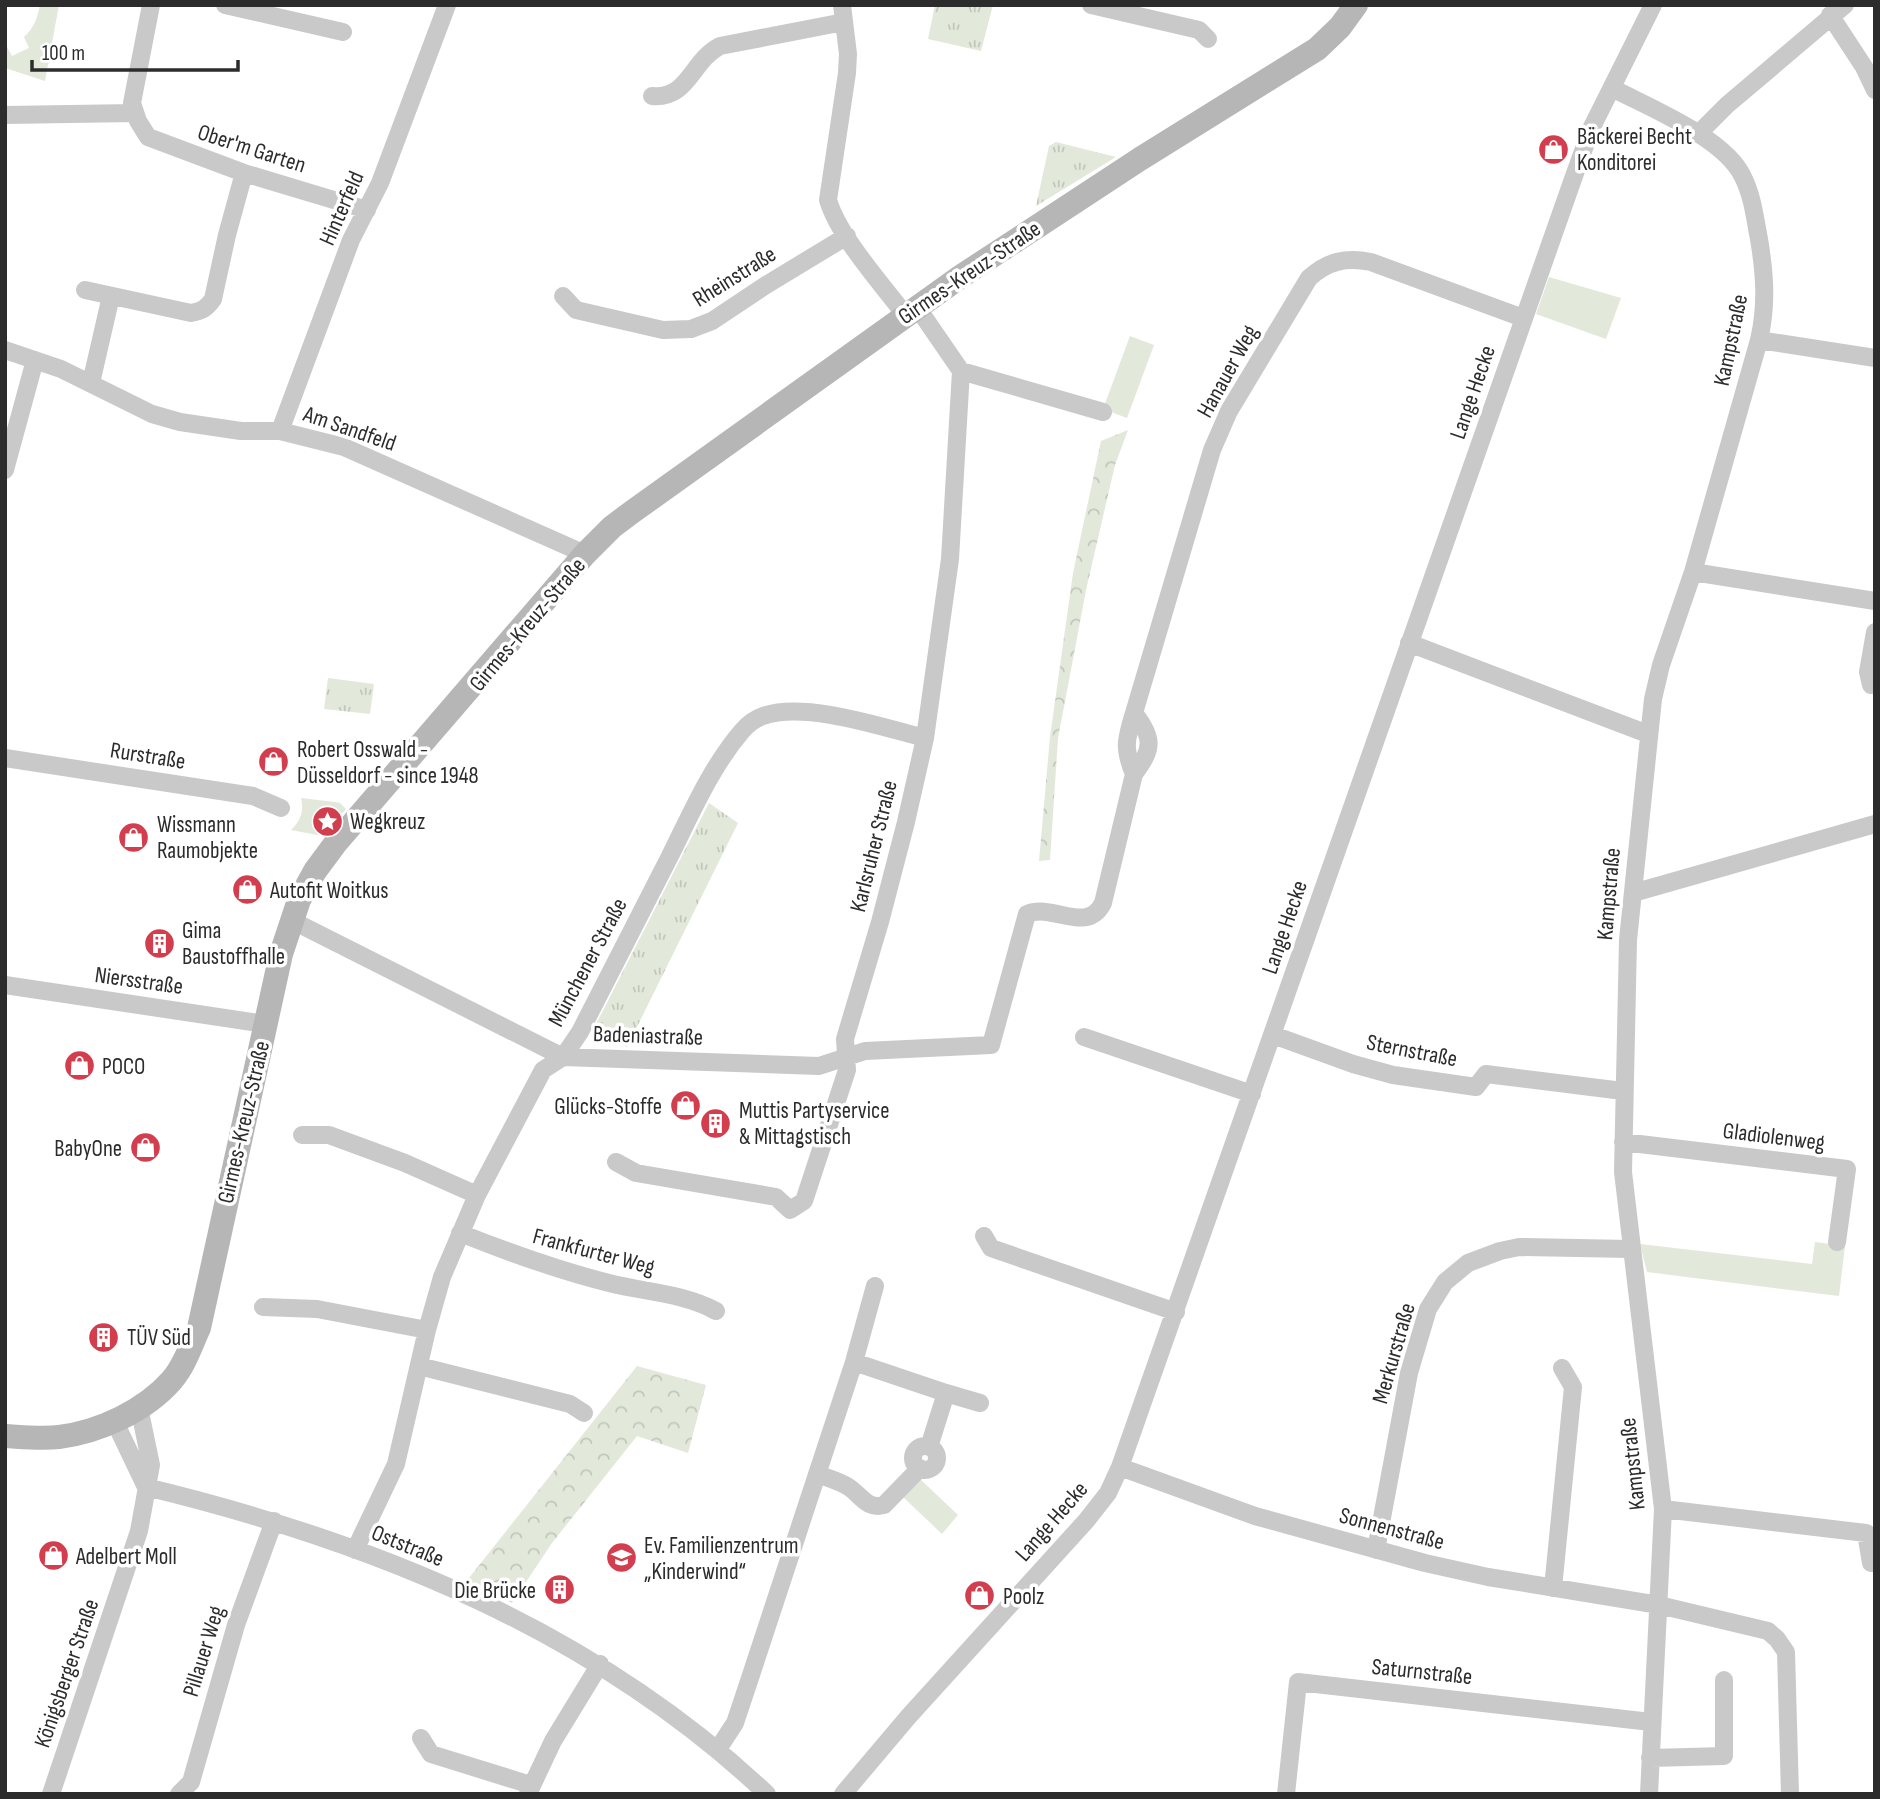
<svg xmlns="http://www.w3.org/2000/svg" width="1880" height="1799" viewBox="0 0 1880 1799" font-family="'Sofia Sans Condensed',sans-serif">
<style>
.grass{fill:#e2e8da}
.forest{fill:url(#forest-crowns)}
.park{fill:url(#park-tufts)}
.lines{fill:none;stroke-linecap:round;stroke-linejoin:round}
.street{stroke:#c9c9c9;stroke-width:18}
.secondary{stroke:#b6b6b6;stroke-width:24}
.labels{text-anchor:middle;stroke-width:7;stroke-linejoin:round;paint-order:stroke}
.poi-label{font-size:23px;fill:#2c2c2c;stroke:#fff;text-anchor:start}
.street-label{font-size:23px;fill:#2c2c2c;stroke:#fff}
</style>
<defs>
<pattern id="forest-crowns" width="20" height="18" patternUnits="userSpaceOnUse" patternTransform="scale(1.75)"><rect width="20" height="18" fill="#e2e8da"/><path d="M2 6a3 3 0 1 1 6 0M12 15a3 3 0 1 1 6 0" fill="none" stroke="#c2c7bb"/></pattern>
<pattern id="park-tufts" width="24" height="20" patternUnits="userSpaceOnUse" patternTransform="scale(1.75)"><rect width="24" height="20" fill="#e2e8da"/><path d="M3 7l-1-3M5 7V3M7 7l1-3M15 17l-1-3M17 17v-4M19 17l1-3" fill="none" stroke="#c2c7bb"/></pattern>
</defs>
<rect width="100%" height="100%" fill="#fff"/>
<path class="grass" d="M40 5H59L45 81 5 68 6 45 12 56 29 48 24 37C34 28 37 19 40 5Z
M1549 277 1621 298 1606 339 1536 314Z
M1130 336 1154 345 1127 418 1103 409Z
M301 798 335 802 340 803 346 809 323 836 291 830C301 820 304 811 301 798Z
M1815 1242 1845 1246 1839 1296 1647 1272 1640 1244 1812 1264Z
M919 1478 958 1515 942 1534 902 1496Z"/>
<path class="forest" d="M1128 430 1115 465 1086 590 1067 691 1058 738 1050 860 1039 861 1050 737 1073 573 1101 441Z
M637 1366 706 1385 688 1453 637 1436 552 1543 512 1603 465 1583Z"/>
<path class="park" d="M935 5H993L981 51 928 39Z
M1056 142 1116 157 1036 206 1049 146Z
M328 678 374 684 370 714 324 709Z
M709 803 738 823 627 1047 592 1032Z"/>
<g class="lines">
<path class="street" d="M151 5 132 103 138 121 148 137 244 173 367 210
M225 5 343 32
M842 5 848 54 847 73 828 200C839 237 882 284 905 315
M1091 5 1199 30 1208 39
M1830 15 1864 67 1875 90
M1612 88C1650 108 1725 138 1743 177 1753 197 1755 219 1759 239 1765 275 1767 305 1759 340L1693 572 1661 665 1653 699 1628 940 1623 1172 1663 1509 1649 1794
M652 96C689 99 691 61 720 46L844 22
M5 115 135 113
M1698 134 1727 105 1845 5
M85 290 191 313C202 311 207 308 213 299L227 235 244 173
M563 296 576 310 663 330 691 329 712 321 766 285 847 236
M1759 340 1875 358
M5 350 61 369 152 414 180 422 241 431H280L344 447 585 554
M961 371 1103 412
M91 383 111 296
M280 431 351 240 380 183 447 5
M5 470 35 360
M1693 572 1875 601
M1409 643 1648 734
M1871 685 1868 672 1875 632
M1134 713C1126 739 1123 748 1134 774
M5 758 253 796 281 808
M1633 893 1875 824
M291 920 563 1057 819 1066 865 1051 991 1045 1027 914C1053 903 1087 935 1103 903L1134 774C1153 749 1154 738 1134 713L1212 450 1229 411 1309 278C1328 261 1346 257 1371 262L1523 318
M5 985 265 1024
M1273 1035 1353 1064 1393 1075 1476 1087 1486 1074 1623 1091
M1084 1037 1252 1094
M302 1135H329L405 1163 477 1195
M1623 1142 1847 1169 1837 1242
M616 1162 636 1173 776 1197 790 1210 804 1201 847 1070 845 1039 880 922 906 822 925 738 950 559 961 371 917 307
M460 1233C510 1253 560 1271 613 1284 647 1292 685 1294 716 1311
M984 1236 991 1248 1176 1312
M263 1307 317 1309 427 1330
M854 1362 946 1393 929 1447
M419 1366 570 1404 584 1413
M946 1393 980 1403
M114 1420 146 1487
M913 1458a12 12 0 1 1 24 0a12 12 0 1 1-24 0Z
M1120 1467 1255 1516 1425 1563 1488 1577 1659 1605 1768 1631 1777 1639 1786 1652 1790 1794
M817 1474C827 1478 840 1481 850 1488 861 1496 868 1510 884 1505L920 1468
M146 1487C374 1542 594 1631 767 1794
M1663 1509 1866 1533 1871 1563
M355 1550 396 1464 427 1330 442 1277 477 1195 543 1070 563 1057 580 1032C610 973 640 915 670 856 691 814 711 767 742 731 748 724 754 719 763 716 805 701 882 727 925 738
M1376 1550 1409 1373 1428 1309 1445 1282 1468 1263 1500 1251 1519 1247 1630 1249
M1553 1588 1573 1387 1562 1368
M421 1738 431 1754 531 1785
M718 1749 735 1723 749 1681 854 1362 875 1286
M1650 1758 1724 1756V1680
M51 1794 139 1531 151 1465 139 1407
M179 1794 191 1782 236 1625 274 1521
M528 1794 553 1741 600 1664
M843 1794 909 1716 1086 1521 1108 1493 1120 1467 1573 179 1591 129 1653 5
M1286 1794 1298 1682 1651 1722"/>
<path class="secondary" d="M5 1436C23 1437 41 1439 59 1437 99 1432 145 1411 172 1380 185 1365 191 1345 199 1328L281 954 299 900 315 871 335 844 585 554 612 527 632 512 960 277 1140 159 1317 49 1340 27 1356 5"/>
</g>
<defs>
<symbol id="shop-disc" viewBox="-11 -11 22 22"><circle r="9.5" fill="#d23e4e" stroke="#fff"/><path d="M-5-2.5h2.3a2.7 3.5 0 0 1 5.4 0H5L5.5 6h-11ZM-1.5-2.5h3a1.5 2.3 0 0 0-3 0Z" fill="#fff"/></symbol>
<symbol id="sight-disc" viewBox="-11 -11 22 22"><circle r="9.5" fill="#d23e4e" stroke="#fff"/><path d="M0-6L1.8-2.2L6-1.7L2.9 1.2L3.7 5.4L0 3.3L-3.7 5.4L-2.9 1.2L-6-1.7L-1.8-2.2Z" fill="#fff"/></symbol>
<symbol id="building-disc" viewBox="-11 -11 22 22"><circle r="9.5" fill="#d23e4e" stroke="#fff"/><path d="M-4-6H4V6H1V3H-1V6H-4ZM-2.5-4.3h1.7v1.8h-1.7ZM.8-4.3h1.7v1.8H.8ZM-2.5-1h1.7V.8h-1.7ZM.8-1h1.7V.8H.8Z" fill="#fff"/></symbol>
<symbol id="school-disc" viewBox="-11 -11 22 22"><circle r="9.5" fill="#d23e4e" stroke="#fff"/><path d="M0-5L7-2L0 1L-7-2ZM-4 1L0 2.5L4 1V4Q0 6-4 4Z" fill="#fff"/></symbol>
</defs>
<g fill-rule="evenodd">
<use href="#shop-disc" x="1536" y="132" width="35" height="35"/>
<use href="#shop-disc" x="256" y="744" width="35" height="35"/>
<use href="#sight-disc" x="310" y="804" width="35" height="35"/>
<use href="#shop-disc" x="116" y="820" width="35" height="35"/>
<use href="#shop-disc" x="230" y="872" width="35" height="35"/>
<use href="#building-disc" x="142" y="926" width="35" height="35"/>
<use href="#shop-disc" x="62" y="1048" width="35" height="35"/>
<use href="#shop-disc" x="668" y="1088" width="35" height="35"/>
<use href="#building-disc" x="698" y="1106" width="35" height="35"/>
<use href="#shop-disc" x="128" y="1130" width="35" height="35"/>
<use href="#building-disc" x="86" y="1320" width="35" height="35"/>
<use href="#shop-disc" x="36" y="1538" width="35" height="35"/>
<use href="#school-disc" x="604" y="1540" width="35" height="35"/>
<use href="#building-disc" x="542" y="1572" width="35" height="35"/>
<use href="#shop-disc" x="962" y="1578" width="35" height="35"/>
</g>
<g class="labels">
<g class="poi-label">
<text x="1577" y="144">Bäckerei Becht<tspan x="1577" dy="26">Konditorei</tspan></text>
<text x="297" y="757">Robert Osswald -<tspan x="297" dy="26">Düsseldorf - since 1948</tspan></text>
<text x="350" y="829">Wegkreuz</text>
<text x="157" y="832">Wissmann<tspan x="157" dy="26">Raumobjekte</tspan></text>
<text x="270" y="898">Autofit Woitkus</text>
<text x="182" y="938">Gima<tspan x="182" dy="26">Baustoffhalle</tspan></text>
<text x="102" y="1074">POCO</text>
<text x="662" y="1114" text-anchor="end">Glücks-Stoffe</text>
<text x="739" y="1118">Muttis Partyservice<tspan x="739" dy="26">&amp; Mittagstisch</tspan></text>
<text x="122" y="1156" text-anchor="end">BabyOne</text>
<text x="127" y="1345">TÜV Süd</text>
<text x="644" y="1553">Ev. Familienzentrum<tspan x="644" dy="26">„Kinderwind“</tspan></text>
<text x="76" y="1564">Adelbert Moll</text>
<text x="536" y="1598" text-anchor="end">Die Brücke</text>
<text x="1003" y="1604">Poolz</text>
</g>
<g class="street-label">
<text transform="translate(252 148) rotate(18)" y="8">Ober'm Garten</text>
<text transform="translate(341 208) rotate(-66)" y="8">Hinterfeld</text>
<text transform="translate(969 272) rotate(-34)" y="8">Girmes-Kreuz-Straße</text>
<text transform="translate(734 276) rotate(-32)" y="8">Rheinstraße</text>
<text transform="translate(1730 340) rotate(-78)" y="8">Kampstraße</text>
<text transform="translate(1227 371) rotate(-61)" y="8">Hanauer Weg</text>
<text transform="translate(1472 392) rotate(-71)" y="8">Lange Hecke</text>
<text transform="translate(350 428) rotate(19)" y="8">Am Sandfeld</text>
<text transform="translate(527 624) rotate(-50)" y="8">Girmes-Kreuz-Straße</text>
<text transform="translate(148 755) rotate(9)" y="8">Rurstraße</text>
<text transform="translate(873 846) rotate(-76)" y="8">Karlsruher Straße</text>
<text transform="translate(1608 894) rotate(-85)" y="8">Kampstraße</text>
<text transform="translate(1284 927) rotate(-71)" y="8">Lange Hecke</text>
<text transform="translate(587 962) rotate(-62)" y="8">Münchener Straße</text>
<text transform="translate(139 980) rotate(8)" y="8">Niersstraße</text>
<text transform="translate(648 1035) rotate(2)" y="8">Badeniastraße</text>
<text transform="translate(1412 1050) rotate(11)" y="8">Sternstraße</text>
<text transform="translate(243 1122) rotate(-77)" y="8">Girmes-Kreuz-Straße</text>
<text transform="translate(1774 1136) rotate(7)" y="8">Gladiolenweg</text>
<text transform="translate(594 1251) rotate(15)" y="8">Frankfurter Weg</text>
<text transform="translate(1393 1353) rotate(-74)" y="8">Merkurstraße</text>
<text transform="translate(1632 1464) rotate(-96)" y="8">Kampstraße</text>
<text transform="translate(1051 1521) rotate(-49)" y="8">Lange Hecke</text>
<text transform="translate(1392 1528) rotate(15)" y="8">Sonnenstraße</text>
<text transform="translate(408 1545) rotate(22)" y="8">Oststraße</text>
<text transform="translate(203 1651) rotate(-73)" y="8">Pillauer Weg</text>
<text transform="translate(1422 1671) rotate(6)" y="8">Saturnstraße</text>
<text transform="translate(66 1673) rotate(-71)" y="8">Königsberger Straße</text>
</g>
</g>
<rect width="1880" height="1799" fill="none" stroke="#2c2c2c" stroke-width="14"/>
<path d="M32 60v10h206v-10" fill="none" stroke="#2c2c2c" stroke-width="3.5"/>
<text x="42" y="60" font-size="21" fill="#2c2c2c" stroke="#ffffff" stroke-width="5" paint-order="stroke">100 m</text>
</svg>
